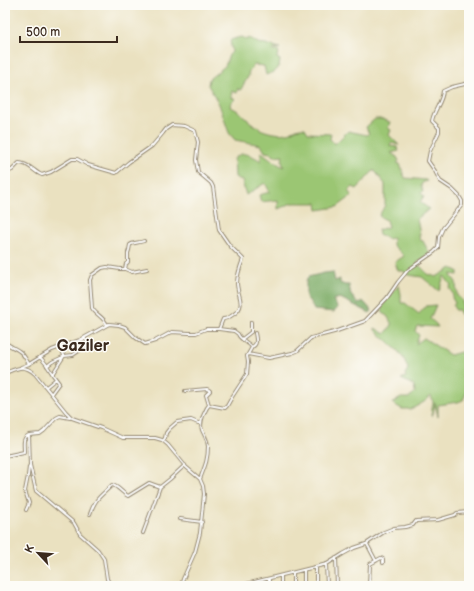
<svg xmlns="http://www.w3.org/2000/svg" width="474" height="591" viewBox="0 0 474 591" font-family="'Balsamiq Sans',sans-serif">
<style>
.green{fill:#9bc673;stroke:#6b7848}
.forest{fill:#7cab65;stroke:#5c6a42}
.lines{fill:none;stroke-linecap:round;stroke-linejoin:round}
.minor-casing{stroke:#92866f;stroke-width:4}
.minor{stroke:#fff;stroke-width:2}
.labels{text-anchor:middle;stroke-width:3;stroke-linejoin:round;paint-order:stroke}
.quarter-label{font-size:16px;font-weight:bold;fill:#3b2a1e;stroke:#fdfcf7}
</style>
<rect width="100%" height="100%" fill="#fdfcf7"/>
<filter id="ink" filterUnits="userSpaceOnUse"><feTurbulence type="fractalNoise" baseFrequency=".025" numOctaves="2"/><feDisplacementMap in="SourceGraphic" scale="8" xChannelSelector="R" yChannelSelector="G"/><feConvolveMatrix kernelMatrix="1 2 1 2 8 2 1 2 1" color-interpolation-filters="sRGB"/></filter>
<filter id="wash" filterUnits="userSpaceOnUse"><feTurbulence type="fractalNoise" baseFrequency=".012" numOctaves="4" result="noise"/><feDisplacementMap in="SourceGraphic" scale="16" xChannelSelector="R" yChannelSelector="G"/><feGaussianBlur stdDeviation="0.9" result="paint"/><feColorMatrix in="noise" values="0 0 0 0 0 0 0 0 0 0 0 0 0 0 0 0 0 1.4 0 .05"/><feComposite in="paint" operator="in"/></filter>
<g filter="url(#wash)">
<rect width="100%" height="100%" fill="#eae1c0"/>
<path class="green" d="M242 37 248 40 249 38 252 39 258 43 266 44 280 48 274 49 273 51H278L279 54 277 56V58L280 60C279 71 276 71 266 75L264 66 254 65 248 73 249 75 240 91 238 88 237 93 232 91 231 97 234 98 235 99 231 103 230 107C243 111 247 123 259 127L260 129C267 132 278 135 286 133 294 132 295 127 305 128L308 133 331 134 330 139 335 144 348 131 367 135 369 134 366 127 375 119H381L390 122 388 128 391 130 389 135 399 145 391 143 390 146 397 147 399 151 391 153 397 157 399 161 397 163 400 164 405 178 426 180 427 181 422 183 421 186 423 191 421 193 424 196 420 202 429 209 417 219 420 234 419 236 420 240 423 241 430 254 417 263 428 274 436 277 443 273 451 268 458 271V275L451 274 452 277 456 282 457 296 462 300 463 309 469 306V318L465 322 458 309 456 311 453 306 455 303 452 298 453 294 449 288 451 285 444 276 439 291 422 277 408 275 403 271H398L395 262 404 256 393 245V238L387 239 379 234 378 230 388 227 386 220 379 216 385 205V184L374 170 357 189 353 187 348 191 352 196 337 207 318 210 317 203H292L278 209V200L261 202 259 195 270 192 265 183 246 195 242 181 235 177 234 159C242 149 253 156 261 161V152C269 157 276 164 284 167L282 161 283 155 274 156 271 153 265 152 261 145 235 140 229 133 219 104 208 85 209 79 225 66 229 55 232 52 230 40Z
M399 285 401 294V303H405L419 314 426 306 436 305 430 319 436 324 438 327 417 326 415 331 419 335 416 344 424 338 450 355 461 352 469 355V387L463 400 458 402 438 405V417L435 403 433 414 431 416 433 402 431 396 424 402 410 410 408 409H402L392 403 401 398H409L415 392 414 385 401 379 406 377 405 374 408 369 404 359 398 351 375 330V328L385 334 392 325 388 317 383 313 382 306Z"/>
<path class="forest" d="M333 272 335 281 340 279V283L345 285H349L351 295 358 304 363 301 372 311 370 313 340 298 333 300 338 308 334 312 314 310 310 302 306 297V281L308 277 324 273Z"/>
</g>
<g filter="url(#ink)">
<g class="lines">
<defs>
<path id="minor" d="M5 173 12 170 19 163C29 163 34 172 42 175L51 172 72 159H77L88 165 116 173 129 162 152 146 163 133 166 129 172 125 184 126 195 131 198 142 196 160 198 172 211 183 213 187 219 230 230 246 243 259C240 267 237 275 237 283 237 295 247 305 234 314 230 317 227 319 223 319L219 329 234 331 238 334C240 340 248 342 252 347L251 349 247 356 248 362 247 374 232 397 227 406 225 408 209 405C206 408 205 412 203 416 197 432 207 433 208 446 208 460 205 466 200 479
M125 269 126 264 128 262V253L129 250 130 245C133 242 139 243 144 241
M107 325C104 317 96 315 92 308L90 280 92 275 102 268 107 267 120 269H125L132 272 147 269
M242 339 251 332V322
M5 342C9 346 15 348 19 351 24 354 26 360 29 364
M61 346 64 356 73 355 86 346 87 341 85 339 81 340
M252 347C258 344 256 339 255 333
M248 354 269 358 292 353 297 351 311 338 334 332 365 321 387 298 398 282 408 270 434 252 438 248 439 237 443 228 462 205V201L459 196 452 189 440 181 435 171 428 161 430 151 439 132V128L432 121C434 109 442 103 443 91L452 87 469 83
M40 357 46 364 53 375
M47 366 52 362 63 357
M21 367 29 364 52 350 80 340 109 324 119 325 125 327 136 338 145 344 155 341 172 332 189 333H196L206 329H219
M5 373C18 368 24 364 35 374L66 412 72 418 101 428 123 438H155L162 440 168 445 186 467 200 479 203 486 204 494 200 533 195 552 183 579 181 586
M46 387 56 379
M185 391 207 389 209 390 210 391 206 395 209 405
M51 394 59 383 53 375V373L64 356
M70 418 60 416 56 418 44 431 40 434 29 435 30 465 36 491 74 523 80 534 98 550 104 559 107 579 111 586
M163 441 165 438 166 433 169 429 177 422 191 420 198 423H201
M5 456 24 452V451C24 444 22 438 29 435
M26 510 29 503 25 491 28 476 29 467 30 465
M90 514C96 497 100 497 112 485 118 486 122 493 128 496L149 483 160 487
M180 519 202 522
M143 533 160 487 170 479 185 465
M367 544 376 561
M336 558 337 586
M326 564 327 586
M293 573V586
M281 576V586
M269 579V586
M238 586 327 564 343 554 354 548 366 544 384 532 394 528 405 527 413 525 416 521 438 520 455 515 457 513 469 512
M304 586V570
M316 586V567
M369 586 370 564 381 558 383 559V563"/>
</defs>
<use href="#minor" class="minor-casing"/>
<use href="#minor" class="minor"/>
</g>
</g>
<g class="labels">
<g class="quarter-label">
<text x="83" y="351">Gaziler</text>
</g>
</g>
<rect width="474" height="591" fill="none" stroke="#fdfcf7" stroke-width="20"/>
<g transform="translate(38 553) rotate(296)" stroke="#fdfcf7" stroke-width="3" paint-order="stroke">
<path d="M0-3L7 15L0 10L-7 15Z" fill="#3b2a1e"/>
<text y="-6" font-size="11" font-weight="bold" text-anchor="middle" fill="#3b2a1e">K</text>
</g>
<path d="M20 36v6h97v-6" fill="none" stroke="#3b2a1e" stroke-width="2"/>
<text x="26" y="36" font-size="12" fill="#3b2a1e" stroke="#fdfcf7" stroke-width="3" paint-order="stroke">500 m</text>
</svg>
